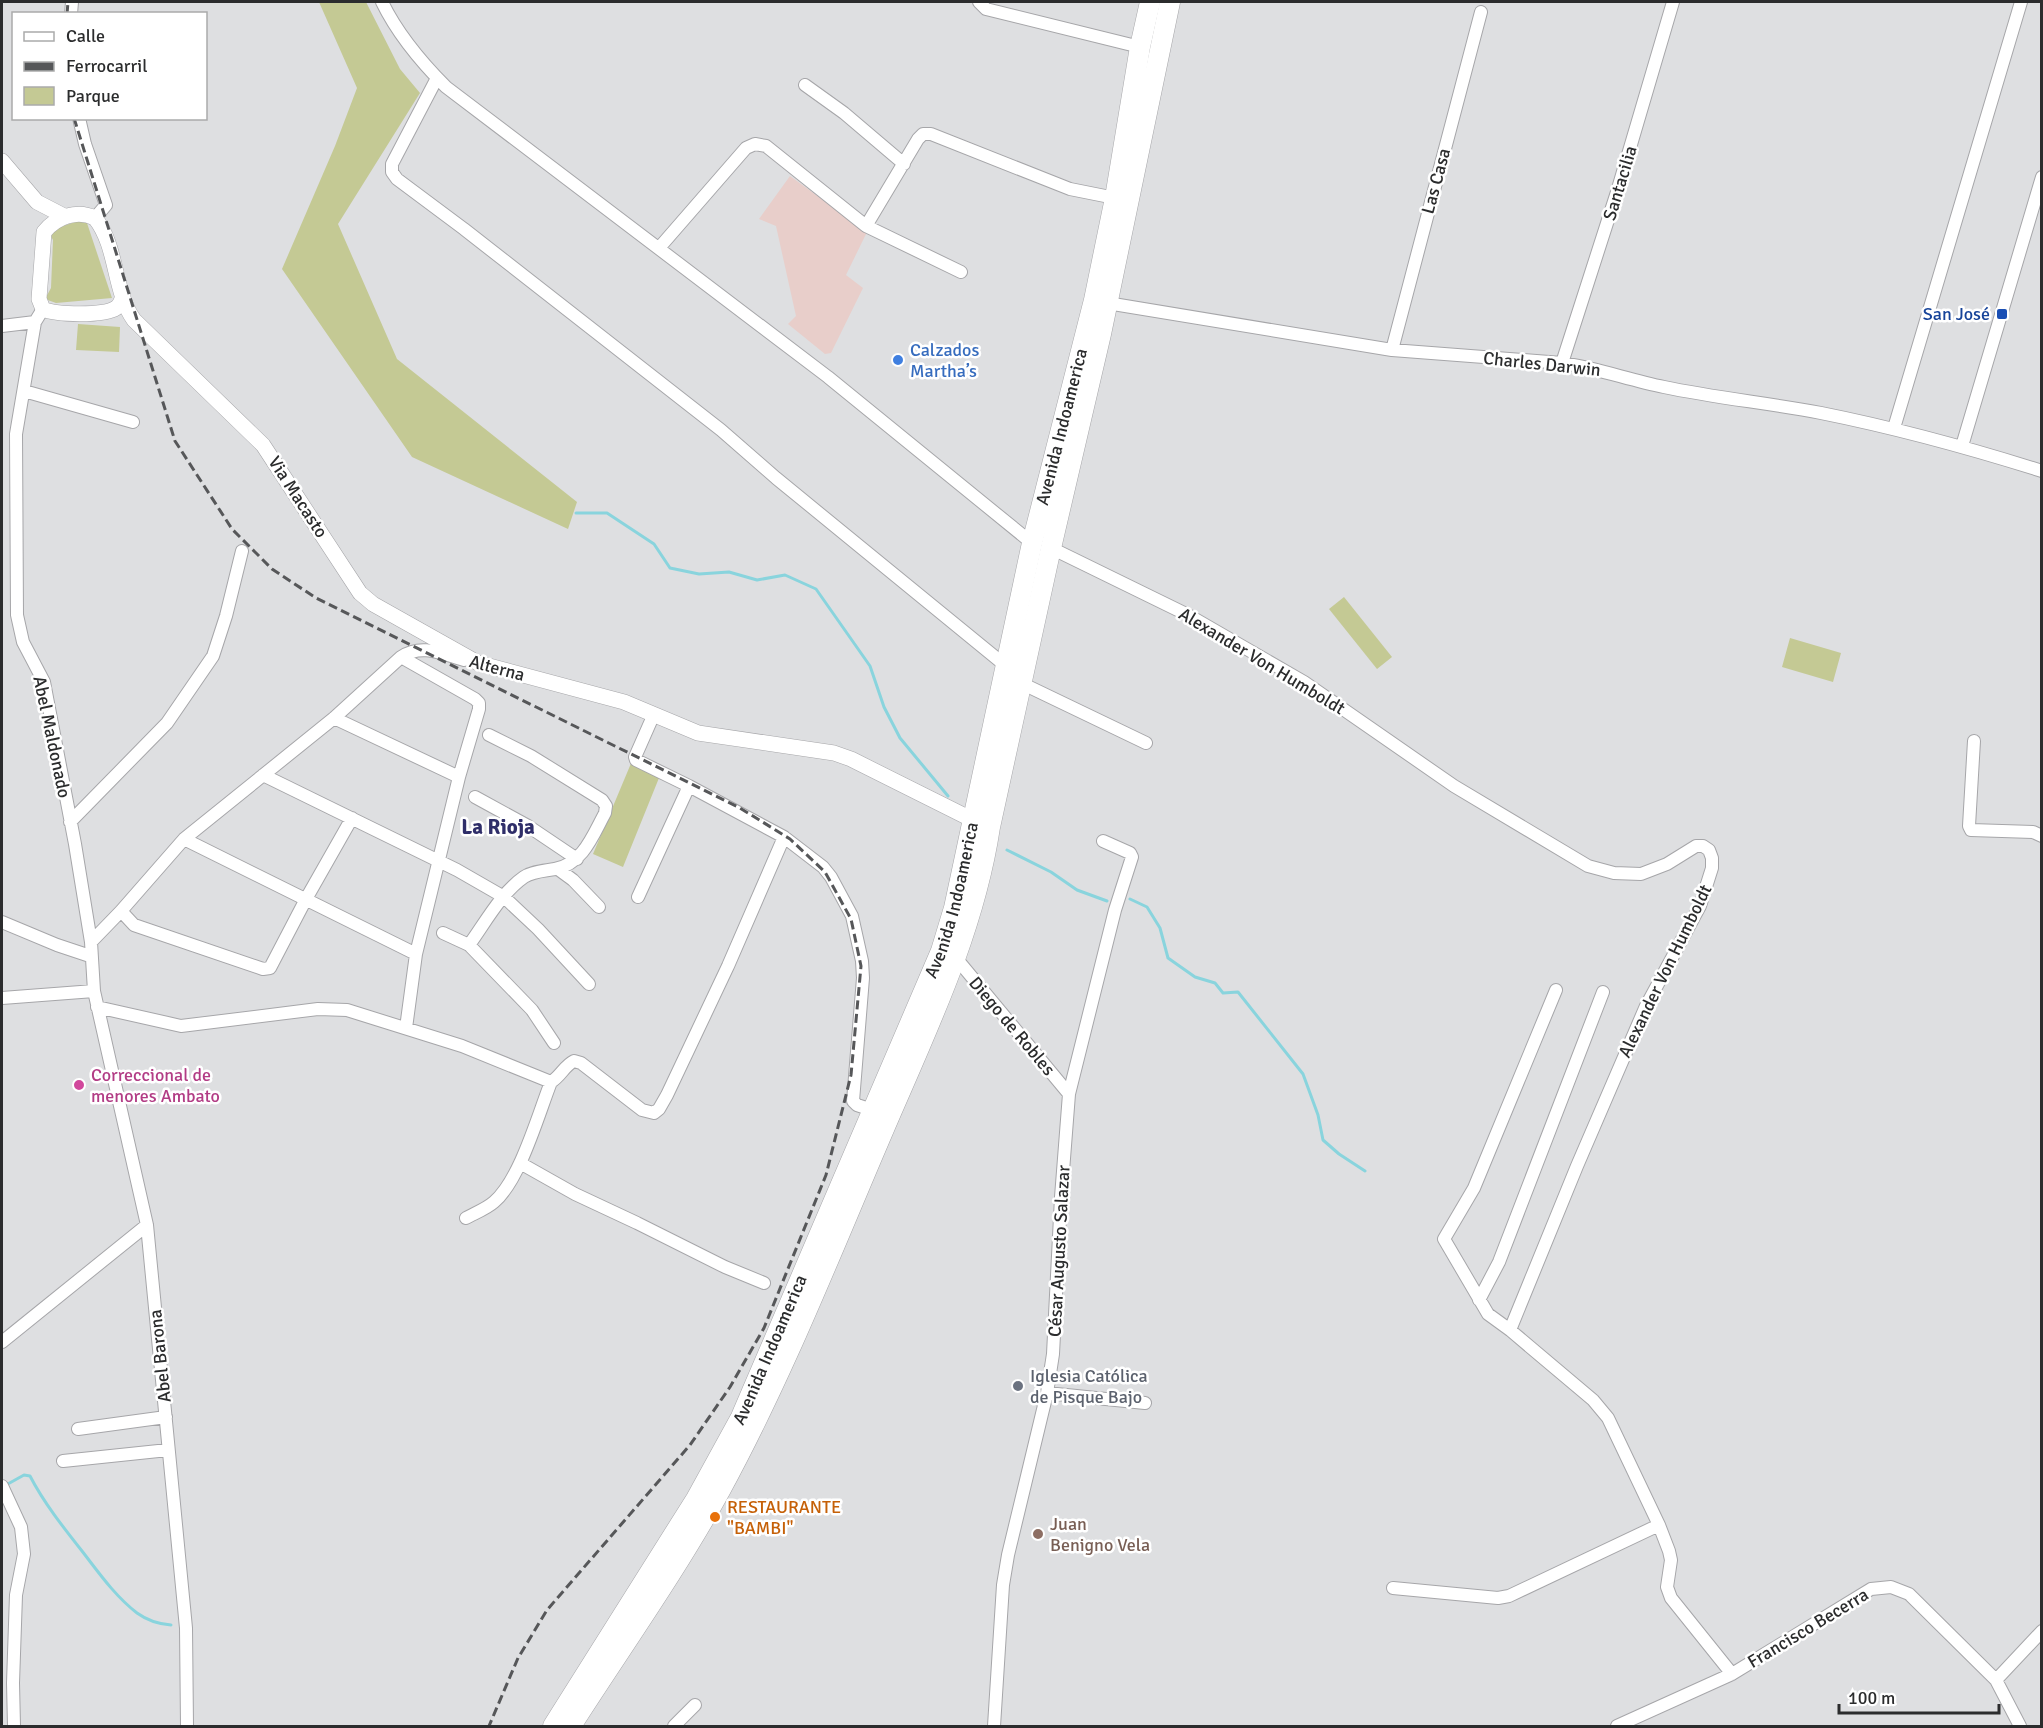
<svg xmlns="http://www.w3.org/2000/svg" width="2043" height="1728" viewBox="0 0 2043 1728" font-family="Signika,sans-serif">
<style>
.education{fill:#e8ceca}
.green{fill:#c4c994}
.lines{fill:none;stroke-linecap:round;stroke-linejoin:round}
.stream{stroke:#89d4dd;stroke-width:3}
.minor-casing{stroke:#a6a6a9;stroke-width:14}
.tertiary-casing{stroke:#a6a6a9;stroke-width:16}
.primary-casing{stroke:#a6a6a9;stroke-width:21}
.minor{stroke:#fff;stroke-width:12}
.tertiary{stroke:#fff;stroke-width:15}
.primary{stroke:#fff;stroke-width:20}
.rail{stroke:#565759;stroke-width:3;stroke-dasharray:9 4.5;stroke-linecap:butt}
.transit-dot{fill:#1a4fb4;stroke:#fff;stroke-width:2}
.shop-dot{fill:#3f7fe0;stroke:#fff;stroke-width:2}
.hotel-dot{fill:#d1479c;stroke:#fff;stroke-width:2}
.worship-dot{fill:#6b7280;stroke:#fff;stroke-width:2}
.food-dot{fill:#e8710a;stroke:#fff;stroke-width:2}
.education-dot{fill:#8d6e63;stroke:#fff;stroke-width:2}
.labels{text-anchor:middle;stroke-width:5;stroke-linejoin:round;paint-order:stroke}
.street-label{font-size:18px;fill:#2b2c2d;stroke:#fff}
.transit-label{font-size:18px;fill:#164399;stroke:#fff;text-anchor:end}
.shop-label{font-size:18px;fill:#366cbe;stroke:#fff;text-anchor:start}
.hotel-label{font-size:18px;fill:#b23c85;stroke:#fff;text-anchor:start}
.worship-label{font-size:18px;fill:#5b616d;stroke:#fff;text-anchor:start}
.food-label{font-size:18px;fill:#c56008;stroke:#fff;text-anchor:start}
.education-label{font-size:18px;fill:#785e54;stroke:#fff;text-anchor:start}
.quarter-label{font-size:21px;font-weight:bold;fill:#2f2e69;stroke:#fff}
</style>
<rect width="100%" height="100%" fill="#dedfe1"/>
<path class="education" d="M790 176 867 232 846 275 863 288 831 353 825 354 788 324 796 316 776 226 759 219Z"/>
<path class="green" d="M319 2H366L400 69 420 93 338 224 397 359 577 502 568 529 412 457 282 269 335 146 357 88Z
M81 220 87 223 112 298 56 303 45 299 51 288 53 240 48 231Z
M78 324 120 327 119 352 76 350Z
M1344 597 1392 657 1377 669 1329 609Z
M1790 638 1841 653 1833 682 1782 667Z
M632 761 661 773 623 867 593 854Z"/>
<g class="lines">
<path class="stream" d="M576 513H607L654 544 670 568 699 574 729 572 757 580 785 575 816 589 870 666 884 707 900 738 948 796
M1007 850 1051 872 1077 890 1107 901
M1130 899 1147 907 1160 928 1168 958 1195 977 1215 983 1223 993 1238 992 1303 1074 1318 1115 1323 1140 1339 1154 1365 1171
M6 1485 24 1475 30 1476C44 1503 63 1527 82 1551 99 1573 115 1596 137 1613 148 1621 158 1624 171 1625"/>
<defs>
<path id="minor" d="M382 2C397 33 421 62 446 87L828 377 1032 543
M979 2 986 9 1140 47
M71 14 72 2
M437 78 392 164V172L397 179 464 229 721 430 776 478 1006 666
M805 85 844 113 904 164
M79 118 85 144 106 205 95 218
M866 226 961 272
M659 248 746 148 755 144 766 146 866 226 918 139 923 134H931L1070 189 1115 198
M1101 302 1392 350 1562 363C1597 368 1629 380 1664 387 1716 398 1769 403 1821 413 1896 428 1969 448 2042 471
M43 309 35 322 16 434 17 615 23 642 44 682 75 844 91 942 94 991 147 1225 186 1628 187 1726
M2 326 35 322
M1392 350 1481 12
M1562 363 1617 192 1673 2
M24 391 133 422
M1894 428 2021 2
M1962 446 2042 177
M1051 548 1188 615 1304 682 1454 786 1588 866 1614 873 1641 874 1667 864 1696 846H1703L1709 850 1712 858V868L1700 906 1646 1006 1577 1166 1510 1330 1488 1314 1444 1239 1474 1188 1556 990
M401 657 475 699 479 703V709L459 777 416 954 406 1028
M1021 683 1146 743
M654 714 635 757 636 760 689 786 784 837 823 867 831 877 852 916 862 961 863 978 853 1101 857 1105 872 1110
M334 718 459 777
M1974 741 1969 826 1971 830 2033 832 2042 836
M263 775 457 870 504 897 538 929 589 984
M475 797 528 826 577 859
M70 822 167 723 213 656 226 616 242 551
M184 839 416 954
M558 869 573 880 599 907
M638 897 689 786
M121 911 134 925 263 969 270 968 306 899 352 818
M2 922 57 945 90 956
M443 933 469 945 532 1010 554 1043
M91 942 121 911 184 839 334 718 401 657C422 643 442 654 464 660
M469 945C485 923 501 893 524 877 533 871 544 871 555 869 583 864 593 835 605 813L606 806 602 800 531 756 489 735
M951 956 956 958 1069 1094
M2 998 94 991
M97 1007 181 1026 318 1009 347 1010 462 1046 551 1082C561 1076 564 1066 574 1061L581 1063 642 1110 654 1113 659 1109 667 1095 728 966 784 837
M520 1163 575 1194 637 1223 725 1267 764 1283
M466 1218C475 1213 486 1209 494 1202 520 1180 538 1115 551 1082
M1479 1300 1499 1262 1603 992
M1510 1330 1593 1400 1608 1418 1659 1525 1669 1551 1671 1560 1667 1587 1671 1598 1732 1674
M2 1342 147 1225
M1047 1393 1145 1403
M78 1429 166 1417
M63 1461 168 1450
M2 1486 21 1527 24 1554 16 1595 13 1683 14 1726
M1393 1588 1498 1598 1509 1596 1659 1525
M1996 1680 2042 1631
M674 1726 695 1705
M994 1726 1003 1585 1008 1555 1047 1393 1053 1354 1061 1197 1069 1094 1115 910 1132 857 1130 853 1103 841
M1617 1726 1732 1674 1871 1589 1891 1587 1909 1594 1996 1680 2020 1726"/>
<path id="tertiary" d="M2 161 37 202 64 216
M123 295C122 300 120 305 116 308 104 316 56 315 43 309L39 299 44 232C56 217 77 209 95 218 118 247 113 291 134 320L263 445 360 593 373 604 478 663 624 702 698 733 834 753 851 759 981 824"/>
<g id="primary">
<path id="s1" d="M553 1726 696 1499 741 1417 941 951 954 908 1032 543 1094 300 1115 198 1140 47 1150 2"/>
<path d="M571 1726C621 1648 676 1571 721 1489 784 1373 832 1250 884 1129 926 1031 974 933 990 827L1051 548 1101 334 1170 2"/>
</g>
</defs>
<use href="#minor" class="minor-casing"/>
<use href="#tertiary" class="tertiary-casing"/>
<use href="#primary" class="primary-casing"/>
<use href="#minor" class="minor"/>
<use href="#tertiary" class="tertiary"/>
<use href="#primary" class="primary"/>
<path class="rail" d="M67 14 68 2
M74 118 175 441 232 529 272 569 316 598 740 808 790 839 825 872 851 919 861 966 851 1075 826 1175 764 1328 730 1387 690 1445 547 1610 518 1658 489 1726"/>
</g>
<rect class="transit-dot" x="1996" y="308" width="12" height="12" rx="3"/>
<circle class="shop-dot" cx="898" cy="360" r="6"/>
<circle class="hotel-dot" cx="79" cy="1085" r="6"/>
<circle class="worship-dot" cx="1018" cy="1386" r="6"/>
<circle class="food-dot" cx="715" cy="1517" r="6"/>
<circle class="education-dot" cx="1038" cy="1534" r="6"/>
<g class="labels">
<g class="street-label">
<text transform="translate(1436 181) rotate(-75)" y="6">Las Casa</text>
<text transform="translate(1620 183) rotate(-73)" y="6">Santacilia</text>
<text transform="translate(1542 364) rotate(6)" y="6">Charles Darwin</text>
<text dy="6" stroke="none"><textPath href="#s1" startOffset="1407">Avenida Indoamerica</textPath></text>
<text transform="translate(298 497) rotate(57)" y="6">Via Macasto</text>
<text transform="translate(1262 661) rotate(31)" y="6">Alexander Von Humboldt</text>
<text transform="translate(497 668) rotate(15)" y="6">Alterna</text>
<text transform="translate(52 737) rotate(78)" y="6">Abel Maldonado</text>
<text dy="6" stroke="none"><textPath href="#s1" startOffset="921">Avenida Indoamerica</textPath></text>
<text transform="translate(1665 971) rotate(-64)" y="6">Alexander Von Humboldt</text>
<text transform="translate(1012 1026) rotate(50)" y="6">Diego de Robles</text>
<text transform="translate(1059 1251) rotate(-87)" y="6">César Augusto Salazar</text>
<text dy="6" stroke="none"><textPath href="#s1" startOffset="435">Avenida Indoamerica</textPath></text>
<text transform="translate(160 1356) rotate(-96)" y="6">Abel Barona</text>
<text transform="translate(1808 1628) rotate(-31)" y="6">Francisco Becerra</text>
</g>
<g class="transit-label">
<text x="1990" y="320">San José</text>
</g>
<g class="shop-label">
<text x="910" y="356">Calzados<tspan x="910" dy="21">Martha’s</tspan></text>
</g>
<g class="hotel-label">
<text x="91" y="1081">Correccional de<tspan x="91" dy="21">menores Ambato</tspan></text>
</g>
<g class="worship-label">
<text x="1030" y="1382">Iglesia Católica<tspan x="1030" dy="21">de Pisque Bajo</tspan></text>
</g>
<g class="food-label">
<text x="727" y="1513">RESTAURANTE<tspan x="727" dy="21">"BAMBI"</tspan></text>
</g>
<g class="education-label">
<text x="1050" y="1530">Juan<tspan x="1050" dy="21">Benigno Vela</tspan></text>
</g>
<g class="quarter-label">
<text x="498" y="834">La Rioja</text>
</g>
</g>
<rect width="2043" height="1728" fill="none" stroke="#2b2c2d" stroke-width="6"/>
<rect x="12" y="12" width="195" height="108" fill="#ffffff" stroke="#aaabab" stroke-width="1.5"/>
<rect x="24" y="32" width="30" height="9" fill="#ffffff" stroke="#aaabab" stroke-width="1.5"/>
<text x="66" y="42" font-size="18" fill="#2b2c2d">Calle</text>
<rect x="24" y="62" width="30" height="9" fill="#565759" stroke="#aaabab" stroke-width="1.5"/>
<text x="66" y="72" font-size="18" fill="#2b2c2d">Ferrocarril</text>
<rect x="24" y="87" width="30" height="18" fill="#c4c994" stroke="#aaabab" stroke-width="1.5"/>
<text x="66" y="102" font-size="18" fill="#2b2c2d">Parque</text>
<path d="M1839 1704v9h160v-9" fill="none" stroke="#2b2c2d" stroke-width="3"/>
<text x="1848" y="1704" font-size="18" fill="#2b2c2d" stroke="#ffffff" stroke-width="4.5" paint-order="stroke">100 m</text>
</svg>
